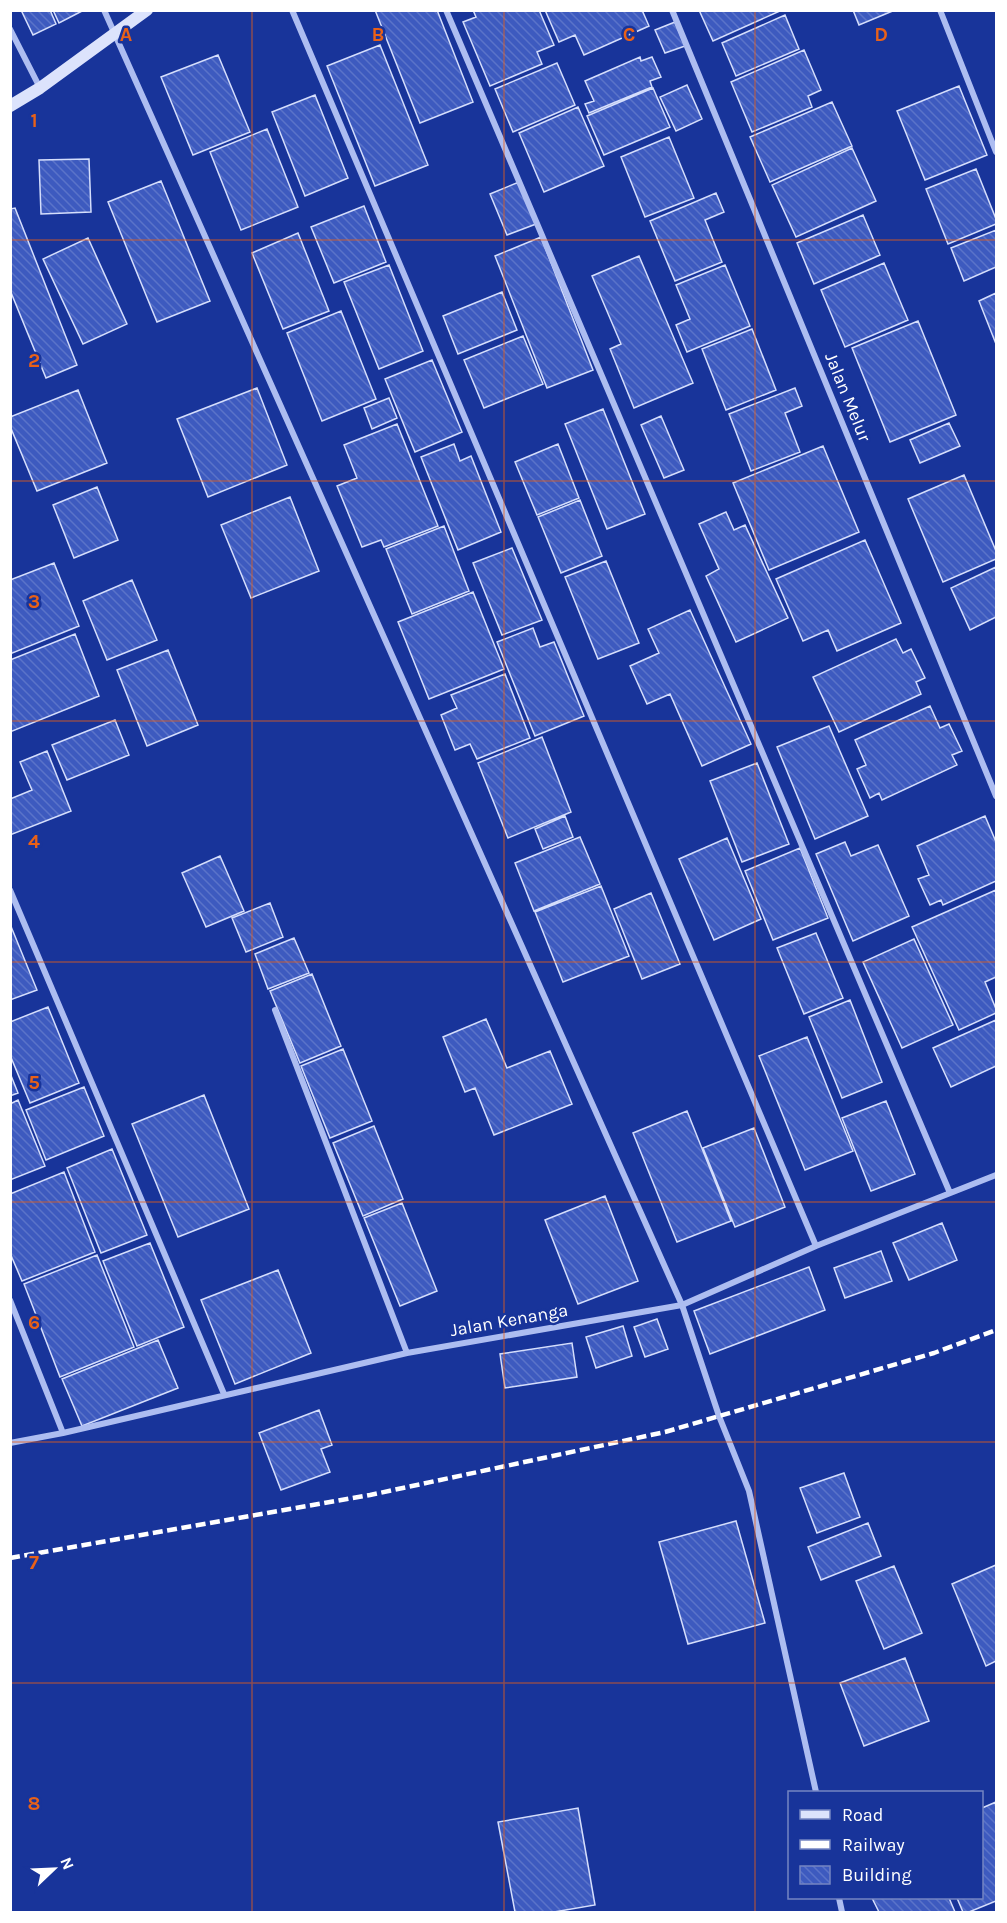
<svg xmlns="http://www.w3.org/2000/svg" width="1007" height="1923" viewBox="0 0 1007 1923" font-family="Karla,sans-serif">
<style>
.building{fill:url(#building-back-hatch);stroke:#d5defc;stroke-width:1.5}
.lines{fill:none;stroke-linecap:round;stroke-linejoin:round}
.street{stroke:#adbdf1;stroke-width:6}
.secondary{stroke:#dce3fc;stroke-width:12}
.rail{stroke:#fff;stroke-width:4.5;stroke-dasharray:10 4.5;stroke-linecap:butt}
.grid{fill:none;stroke:#e96118;stroke-width:1.5;stroke-opacity:0.55}
.labels{text-anchor:middle;stroke-width:5;stroke-linejoin:round;paint-order:stroke}
.street-label{font-size:18px;fill:#fff;stroke:#18349a}
.grid-label{font-size:20px;text-anchor:middle;font-weight:bold;fill:#e96118;stroke:#18349a;stroke-width:5;stroke-linejoin:round;paint-order:stroke}
</style>
<defs>
<pattern id="building-back-hatch" width="6" height="6" patternUnits="userSpaceOnUse" patternTransform="scale(1.5)"><rect width="6" height="6" fill="#3d5abf"/><path d="M-1 5l2 2M0 0l6 6M5-1l2 2" fill="none" stroke="#5a73c9"/></pattern>
</defs>
<rect width="100%" height="100%" fill="#18349a"/>
<path class="building" d="M21 10H50L56 24 33 35Z
M53 10H84L59 23Z
M375 10H437L473 102 420 123Z
M473 10H539L554 45 537 52 542 64 490 86 463 22 476 17Z
M545 10H642L649 26 584 55 575 35 559 42Z
M699 10H782L713 41Z
M853 10H895L859 25Z
M785 15 799 49 736 76 722 43Z
M675 22 685 46 665 53 655 30Z
M380 45 428 165 375 186 327 66Z
M804 50 821 90 808 96 812 107 752 132 731 82Z
M218 55 250 132 193 155 161 77Z
M640 57 641 61 652 57 661 77 650 81 652 87 589 113 585 104 594 101 585 81Z
M557 63 575 105 513 132 495 89Z
M687 85 702 119 676 131 660 97Z
M959 86 987 155 925 180 897 111Z
M653 88 670 127 604 155 587 116Z
M315 95 348 178 305 196 272 112Z
M832 102 852 146 770 182 750 137Z
M578 107 604 166 544 192 519 133Z
M267 129 298 207 241 230 210 152Z
M669 137 694 198 645 217 621 157Z
M852 148 876 201 796 237 772 185Z
M89 159 91 212 41 214 39 160Z
M976 169 996 219V224L948 244 926 189Z
M161 181 210 301 157 322 108 202Z
M519 182 536 224 507 235 490 194Z
M716 193 724 212 705 220 722 262 675 281 650 221Z
M364 206 386 262 334 283 311 227Z
M15 208 77 365 46 378 10 290V209Z
M863 215 880 255 814 284 797 243Z
M996 230V267L964 281 951 248Z
M298 233 329 311 283 329 252 253Z
M541 237 593 370 547 388 495 256Z
M88 238 127 324 83 344 43 259Z
M639 256 693 383 634 408 610 349 621 344 592 276Z
M884 263 908 320 845 347 821 290Z
M389 265 423 351 379 369 344 282Z
M725 265 750 326 687 352 676 325 690 319 676 285Z
M502 292 517 330 458 354 443 316Z
M996 293V344L979 301Z
M341 311 376 399 322 421 287 333Z
M918 321 956 415 890 442 852 348Z
M752 329 776 390 726 410 702 349Z
M523 336 543 384 484 408 464 360Z
M432 360 462 432 415 452 385 379Z
M257 388 287 465 208 497 177 419Z
M795 388 802 406 785 413 800 452 751 471 729 414Z
M78 390 107 463 37 491 10 426V417Z
M389 398 397 418 372 429 364 408Z
M603 409 645 514 607 529 565 424Z
M661 416 684 470 664 478 641 425Z
M949 423 960 446 920 463 910 440Z
M397 424 438 526 384 547 381 540 362 547 337 486 357 478 344 445Z
M454 444 460 461 471 456 501 532 458 550 421 457Z
M558 444 579 498 537 515 515 462Z
M823 446 859 532 769 570 733 483Z
M964 475 996 551V559L943 582 908 499Z
M97 487 118 540 74 558 53 505Z
M290 497 319 571 251 598 221 525Z
M580 500 602 556 561 573 538 517Z
M726 512 734 530 745 525 788 618 736 642 706 576 719 569 699 524Z
M444 526 469 591 412 614 386 549Z
M865 540 901 623 837 651 828 630 803 641 776 579Z
M512 548 542 620 502 635 473 563Z
M606 561 639 643 598 659 565 577Z
M54 563 79 626 10 654V580Z
M996 567V617L970 630 951 588Z
M132 580 157 640 107 660 83 601Z
M473 592 504 669 429 699 398 622Z
M690 610 751 744 702 766 670 694 647 704 630 666 659 653 648 629Z
M533 628 540 647 554 642 584 716 535 736 497 642Z
M75 634 99 696 10 732V660Z
M896 639 903 653 911 649 925 678 916 682 921 694 839 732 813 677Z
M168 650 198 725 147 746 117 670Z
M505 674 530 738 477 759 470 744 455 750 441 715 457 708 451 695Z
M930 706 940 728 949 724 962 751 952 755 957 765 882 800 879 793 870 798 857 769 866 765 855 740Z
M115 720 129 755 67 780 52 745Z
M829 726 868 816 815 839 777 747Z
M542 737 571 812 508 838 478 763Z
M47 751 71 811 10 835V799L32 790 20 762Z
M757 763 789 844 742 862 710 781Z
M565 816 573 837 543 849 535 829Z
M985 816 996 842V881L943 905 941 900 930 905 918 879 929 875 917 846Z
M580 837 600 884 534 911 515 863Z
M727 838 761 919 714 940 679 859Z
M845 842 851 856 878 845 909 916 853 941 816 854Z
M800 848 828 918 773 940 745 871Z
M220 856 244 911 206 927 182 873Z
M601 886 629 956 563 982 535 912Z
M996 890V977L985 982 996 1009V1013L959 1030 912 927Z
M651 893 680 964 642 979 614 909Z
M270 903 283 937 246 952 232 918Z
M10 924 37 990 10 1000Z
M816 933 843 998 804 1014 777 948Z
M294 938 309 973 268 989 255 954Z
M914 939 953 1025 902 1048 863 962Z
M312 974 341 1046 300 1063 270 991Z
M850 1000 882 1082 842 1098 809 1017Z
M48 1007 79 1083 30 1103 10 1055V1022Z
M486 1019 507 1068 550 1051 572 1104 494 1135 475 1088 465 1092 443 1037Z
M996 1020V1066L951 1087 933 1048Z
M807 1037 853 1151 805 1170 759 1056Z
M343 1049 372 1121 330 1138 301 1066Z
M10 1073 18 1093 10 1096Z
M84 1087 104 1136 46 1160 26 1110Z
M204 1095 249 1209 178 1237 132 1124Z
M18 1100 45 1166 10 1180V1104Z
M886 1101 915 1174 871 1191 842 1118Z
M687 1111 731 1221 677 1242 633 1133Z
M374 1126 403 1199 363 1216 333 1143Z
M754 1128 785 1207 735 1227 703 1148Z
M112 1149 147 1235 101 1253 67 1168Z
M64 1172 95 1252 22 1281 10 1253V1194Z
M605 1196 638 1281 578 1304 545 1220Z
M402 1203 437 1291 400 1306 364 1218Z
M942 1223 957 1260 909 1280 893 1243Z
M150 1243 184 1327 137 1346 103 1261Z
M881 1251 892 1281 845 1298 834 1268Z
M97 1255 134 1347 60 1377 24 1284Z
M809 1267 825 1310 710 1354 694 1311Z
M278 1270 311 1353 235 1384 201 1300Z
M657 1319 668 1349 645 1357 634 1327Z
M623 1326 632 1356 596 1368 586 1337Z
M158 1340 178 1388 82 1426 62 1379Z
M572 1343 577 1377 505 1388 500 1354Z
M319 1410 332 1445 321 1449 330 1472 281 1490 259 1433Z
M844 1473 860 1517 817 1533 800 1488Z
M736 1521 765 1623 688 1644 659 1542Z
M868 1523 881 1556 821 1580 808 1547Z
M996 1565V1661L986 1666 952 1584Z
M894 1566 922 1633 884 1649 856 1581Z
M905 1658 929 1721 864 1746 840 1683Z
M996 1802V1901L969 1912H963L957 1898H982V1808Z
M578 1808 595 1905 554 1912H515L498 1822Z
M872 1898H949L955 1912H879Z"/>
<g class="lines">
<path class="street" d="M104 10 682 1305 719 1416 749 1491 816 1792
M292 10 816 1246
M446 10 950 1193
M672 10 996 796
M940 10 996 152
M10 29 40 88
M10 890 224 1394
M275 1010 407 1353
M10 1300 63 1433
M10 1443 63 1433 407 1353 682 1305 816 1246 996 1175
M839 1898 842 1912"/>
<path class="secondary" d="M10 106 40 88 147 10"/>
<path class="rail" d="M10 1558 370 1495 665 1432 934 1353 996 1330"/>
</g>
<path class="grid" d="M252 10V1912M504 10V1912M755 10V1912M10 240H996M10 481H996M10 721H996M10 962H996M10 1202H996M10 1442H996M10 1683H996"/>
<g class="labels">
<g class="street-label">
<text transform="translate(848 397) rotate(68)" y="6">Jalan Melur</text>
<text transform="translate(509 1320) rotate(-10)" y="6">Jalan Kenanga</text>
</g>
</g>
<g class="grid-label">
<text x="126" y="41">A</text>
<text x="378" y="41">B</text>
<text x="629" y="41">C</text>
<text x="881" y="41">D</text>
<text x="34" y="127">1</text>
<text x="34" y="367">2</text>
<text x="34" y="608">3</text>
<text x="34" y="848">4</text>
<text x="34" y="1089">5</text>
<text x="34" y="1329">6</text>
<text x="34" y="1569">7</text>
<text x="34" y="1810">8</text>
</g>
<rect width="1007" height="1923" fill="none" stroke="#ffffff" stroke-width="24"/>
<rect x="788" y="1791" width="195" height="108" fill="#18349a" stroke="#7485c2" stroke-width="1.5"/>
<rect x="800" y="1810" width="30" height="9" fill="#dce3fc" stroke="#7485c2" stroke-width="1.5"/>
<text x="842" y="1821" font-size="18" fill="#ffffff">Road</text>
<rect x="800" y="1840" width="30" height="9" fill="#ffffff" stroke="#7485c2" stroke-width="1.5"/>
<text x="842" y="1851" font-size="18" fill="#ffffff">Railway</text>
<rect x="800" y="1866" width="30" height="18" fill="url(#building-back-hatch)" stroke="#7485c2" stroke-width="1.5"/>
<text x="842" y="1881" font-size="18" fill="#ffffff">Building</text>
<g transform="translate(54 1869) rotate(67)" stroke="#18349a" stroke-width="4.5" paint-order="stroke">
<path d="M0-4.5L10 22L0 15L-10 22Z" fill="#ffffff"/>
<text y="-9" font-size="16" font-weight="bold" text-anchor="middle" fill="#ffffff">N</text>
</g>
</svg>
